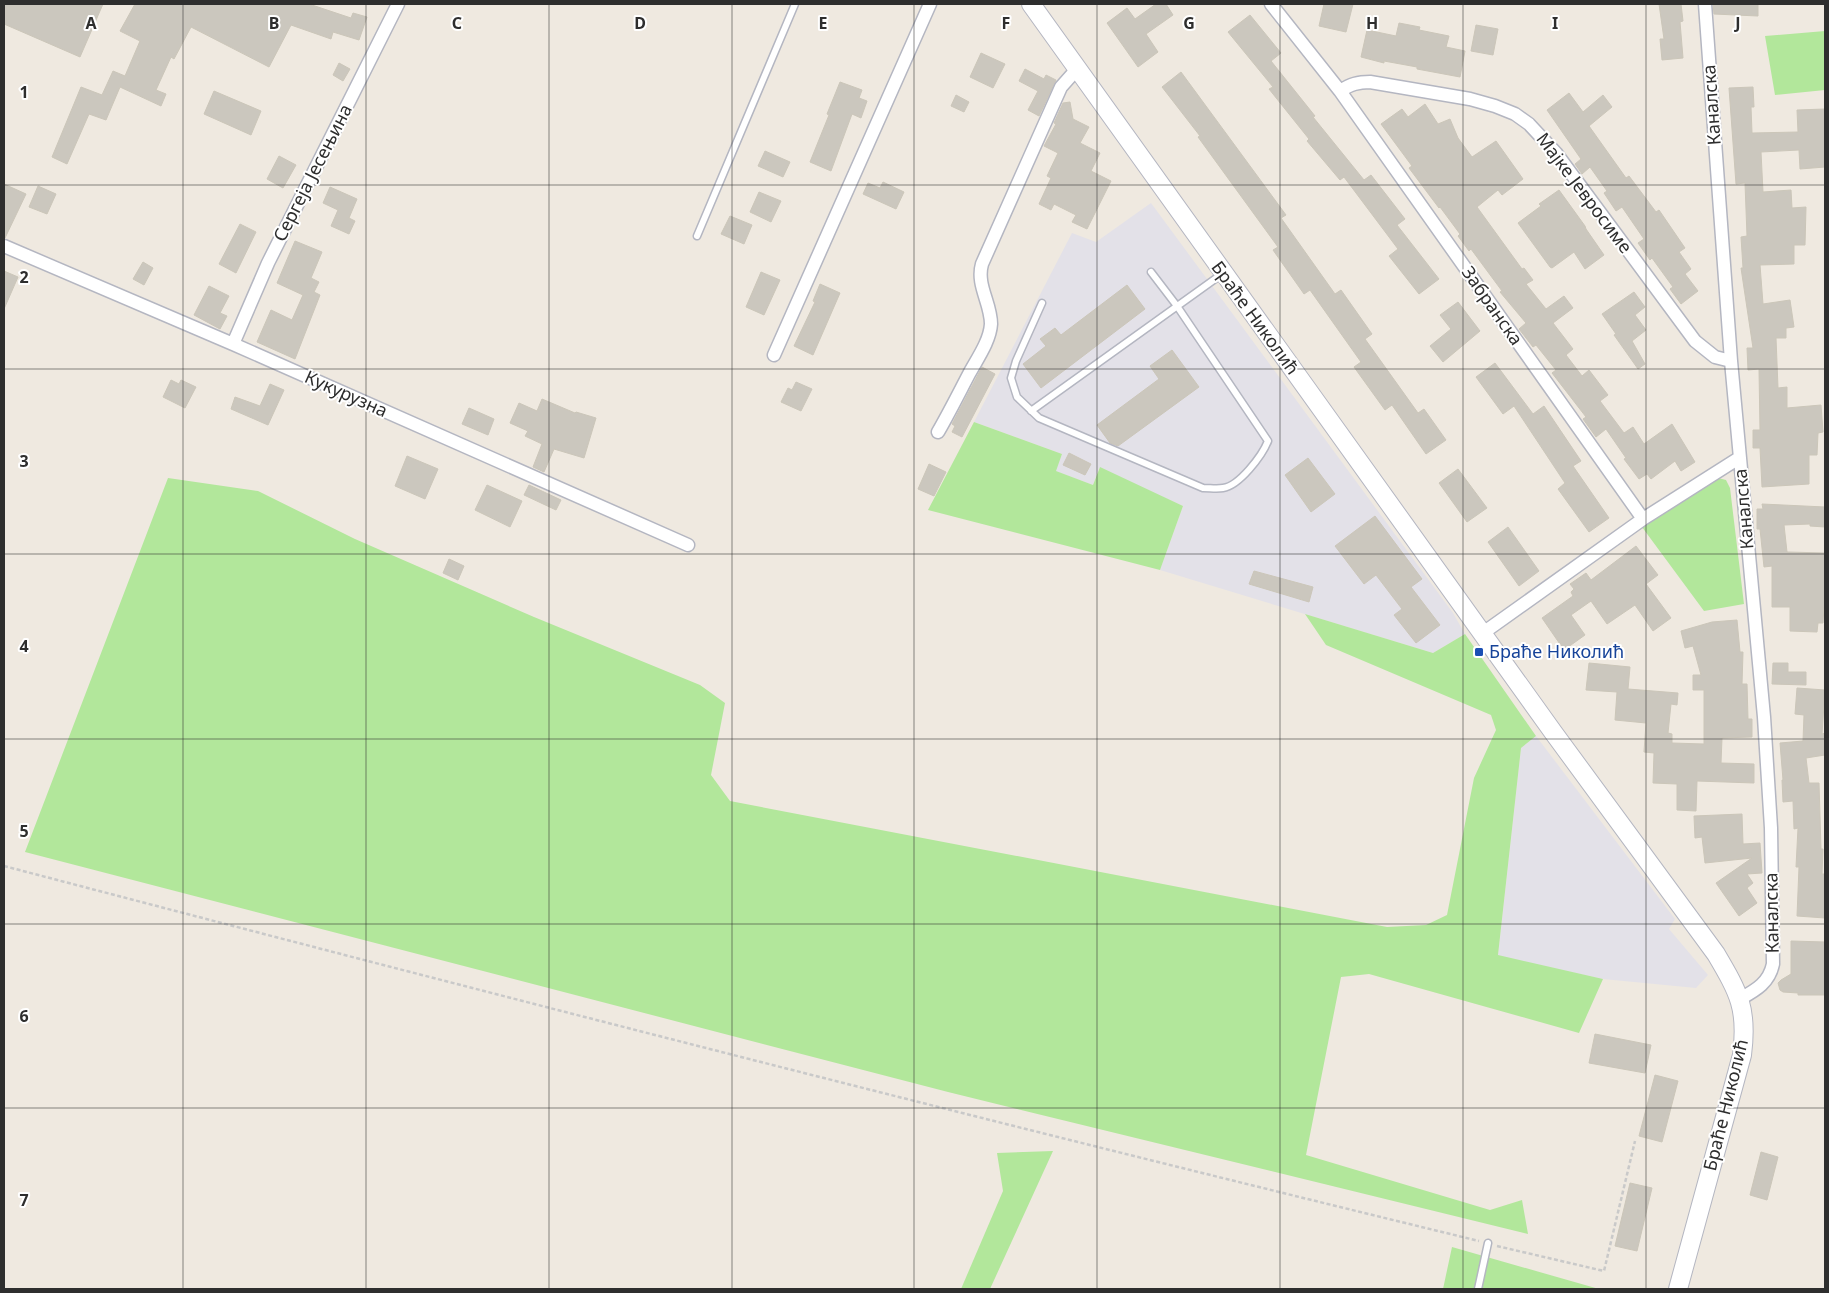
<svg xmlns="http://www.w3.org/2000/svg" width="1829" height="1293" viewBox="0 0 1829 1293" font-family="'Noto Sans',sans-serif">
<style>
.industrial{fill:#e3e1e8}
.green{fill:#b2e79b}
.building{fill:#cbc7be;stroke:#cbc6b9}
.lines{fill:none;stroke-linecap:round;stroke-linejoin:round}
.service-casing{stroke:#b4b6c1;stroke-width:9}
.minor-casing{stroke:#b4b6c1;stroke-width:15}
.secondary-casing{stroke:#b4b6c1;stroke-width:20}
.path{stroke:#c9c9c9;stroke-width:2.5;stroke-dasharray:4 2.5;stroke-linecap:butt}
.service{stroke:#fff;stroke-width:6}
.minor{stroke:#fff;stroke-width:12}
.secondary{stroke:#fff;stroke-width:18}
.grid{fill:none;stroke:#2e2e2e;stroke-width:1;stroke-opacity:0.55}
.transit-dot{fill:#1a4fb4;stroke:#fff;stroke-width:2}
.labels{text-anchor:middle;stroke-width:4;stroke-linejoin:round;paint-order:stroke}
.street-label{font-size:18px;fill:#2e2e2e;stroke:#fff}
.transit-label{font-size:18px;fill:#164399;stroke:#fff;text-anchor:start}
.grid-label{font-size:16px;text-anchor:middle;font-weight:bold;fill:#2e2e2e;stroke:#fff;stroke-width:4;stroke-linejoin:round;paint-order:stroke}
</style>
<rect width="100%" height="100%" fill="#efe9e0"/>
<path class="industrial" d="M1151 203 1453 613 1465 634 1433 653 1160 570 1183 506 1099 468 1093 485 1055 471 1062 454 974 422 1072 233 1096 242Z
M1536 736 1675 919 1669 929 1708 975 1696 988 1603 979 1498 956 1521 748Z"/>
<path class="green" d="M1825 31V90L1775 95 1765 36Z
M974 422 1062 454 1056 471 1093 485 1100 467 1183 506 1160 570 928 510Z
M168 478 258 491 355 539 534 617 700 685 725 703 711 775 730 801 1387 927 1426 925 1447 915 1474 778 1496 730 1491 715 1326 645 1305 614 1433 653 1465 634 1536 736 1521 748 1498 955 1603 979 1579 1033 1369 974 1341 977 1306 1155 1490 1210 1522 1200 1528 1234 948 1092 25 852Z
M1718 478 1726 480 1730 488 1744 604 1704 611 1642 527Z
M1053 1151 990 1289H961L1003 1191 997 1153Z
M1452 1247 1599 1289H1443Z"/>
<path class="building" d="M4 4H103L80 57 4 24Z
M135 4H309L351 18 353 13 367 17 359 40 333 32 331 39 291 25 269 67 191 27 174 59 171 57 156 90 166 94 161 106 120 87 106 120 89 114 67 164 52 157 81 87 102 95 113 71 125 76 140 41 120 31Z
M1156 4H1166L1173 15 1146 34 1158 52 1138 67 1107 23 1127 8 1135 19Z
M1324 4H1353L1346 32 1319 26Z
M1659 4H1681L1683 21 1680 22 1683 58 1662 60 1660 39H1664Z
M1713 4H1758V16L1714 14Z
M1250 15 1281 53 1271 61 1315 116 1313 117 1364 180 1371 175 1405 219 1397 225 1439 279 1419 294 1389 256 1398 249 1344 177 1340 180 1307 141 1309 139 1269 89 1273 87 1228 32Z
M1399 23 1420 27 1419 30 1449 36 1446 47 1465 51 1460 77 1417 69V67L1384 61V63L1361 57 1367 30 1396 36Z
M1476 25 1498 29 1493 55 1471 51Z
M981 53 1005 64 993 88 970 77Z
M339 63 350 69 343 81 333 75Z
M1025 69 1044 79 1046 75 1056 80 1039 116 1028 110 1038 91 1019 81Z
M1181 72 1286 215 1281 218 1335 294 1341 290 1372 334 1365 339 1418 413 1424 409 1446 440 1426 454 1392 405 1385 410 1354 367 1361 362 1310 290 1304 294 1273 250 1278 247 1198 137 1200 136 1162 87Z
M840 82 862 90 859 98 867 101 861 118 852 114 831 171 810 162 829 115 827 114Z
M1753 87 1754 107H1751L1752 133 1798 132 1797 110 1825 109V167L1800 169 1799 150 1761 152 1763 192 1791 190 1792 208 1806 207 1805 245H1794V264L1760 265 1763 304 1790 300 1794 327 1786 328V338H1776L1778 388 1787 387V408L1821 405 1823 432 1818 433 1817 455H1809V484L1762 487 1760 448H1753V430H1760L1759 369 1748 370 1747 348H1753L1741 268H1743L1741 237 1747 236 1745 183 1736 184 1729 88Z
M214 91 261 111 251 135 204 114Z
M1569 93 1583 112 1603 95 1612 107 1589 126 1626 178 1629 176 1656 212 1659 210 1685 248 1679 252 1691 269 1685 274 1698 291 1681 304 1670 289 1673 287 1652 258 1650 260 1638 243 1644 239 1622 207 1616 211 1604 193 1607 191 1590 167 1582 174 1575 164 1581 159 1547 110Z
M956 95 969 102 964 112 951 106Z
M1070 102 1073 119 1089 127 1080 143 1100 153 1091 171 1111 181 1087 229 1072 222 1076 215 1054 204 1051 210 1039 204 1051 178 1047 176 1058 153 1044 146 1056 124 1054 123 1063 103Z
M1425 104 1438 124 1450 119 1458 138 1472 157 1496 141 1523 179 1502 195 1498 190 1477 207 1522 269 1524 268 1533 280 1526 284 1546 309 1564 296 1573 308 1553 323 1573 349 1566 355 1582 376 1589 370 1608 395 1600 401 1624 433 1633 427 1644 444 1672 424 1695 462 1681 471 1675 461 1651 479 1647 474 1639 479 1624 459 1626 458 1606 429 1596 437 1583 419 1586 417 1552 373 1556 370 1536 345 1533 347 1519 329 1526 323 1500 292 1502 291 1471 249 1469 251 1458 236 1460 234 1440 207 1439 208 1409 168 1412 166 1381 124 1402 109 1408 117Z
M765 151 790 162 783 177 758 166Z
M279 156 296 165 283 188 267 179Z
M883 182 904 192 896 209 863 194 868 183 880 188Z
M4 184 26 194 5 238H4Z
M38 186 56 194 47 214 29 207Z
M330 187 357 199 349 218 355 221 349 234 331 226 338 210 323 203Z
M1559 190 1585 226 1586 229 1604 255 1585 269 1574 252 1552 268 1550 267 1518 223 1541 206 1539 204Z
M759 192 781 201 771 222 750 212Z
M730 216 752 225 744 244 721 234Z
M240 224 256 232 236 273 219 264Z
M295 241 322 252 311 278 319 282 314 292 320 295 295 359 257 342 271 310 292 320 303 295 277 283Z
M143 262 153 268 144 285 133 279Z
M4 271 18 277 4 309Z
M761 272 780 280 764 315 746 307Z
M820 284 840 293 813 355 794 346 815 302 813 301Z
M1127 285 1145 309 1041 388 1023 364 1046 346 1040 339 1055 328 1061 335Z
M209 286 229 296 220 313 227 316 220 329 194 315Z
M1634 292 1645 307 1635 315 1646 330 1632 341 1645 364 1638 369 1614 335 1616 334 1602 314Z
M1458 302 1480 331 1443 362 1430 346 1451 329 1440 315Z
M1172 350 1199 387 1118 446 1110 443 1097 425 1159 379 1150 366Z
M1495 363 1533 414 1544 406 1581 461 1573 466 1609 518 1589 532 1558 489 1565 483 1514 406 1503 414 1476 377Z
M982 367 995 374 962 437 952 432 955 426 952 424Z
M171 380 179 384 181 380 196 387 185 408 163 397Z
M796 382 812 389 801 411 781 402 788 388 792 390Z
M270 384 284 390 268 425 231 409 235 397 260 406Z
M542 399 575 413 576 412 596 418 584 458 554 449 544 472 533 467 542 444 525 436 528 431 510 423 519 403 537 411Z
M469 408 494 419 488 435 462 424Z
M1069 453 1091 464 1085 475 1063 465Z
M407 456 438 469 425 499 395 486Z
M1308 458 1335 494 1311 512 1285 475Z
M929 464 946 472 934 496 918 489Z
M1458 469 1487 508 1467 522 1439 483Z
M487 485 522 501 510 527 475 510Z
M529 485 561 500 556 510 524 495Z
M1762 504 1825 507V527L1810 526V524L1784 525 1787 552 1825 553V607H1824L1823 623H1818L1817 632 1790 631V607H1772V566L1764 567 1760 529H1757V509H1763Z
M1375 516 1422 579 1411 587 1440 625 1416 643 1394 615 1402 609 1376 575 1364 584 1335 546Z
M1508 527 1539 571 1519 586 1488 542Z
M1636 546 1658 575 1646 584 1671 618 1653 631 1635 605 1607 624 1591 601 1571 615 1585 635 1564 650 1542 618 1573 596 1571 592 1574 589 1570 584 1586 573 1591 580Z
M449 559 464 566 458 580 443 573Z
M1254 571 1313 587 1309 602 1249 584Z
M1737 620 1740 652H1743L1742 684H1747L1748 719H1752V737L1722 738 1721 763 1754 764V783L1697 781 1696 811 1677 810V784L1653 783 1654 753 1644 752 1646 723 1615 720 1617 692 1586 690 1589 663 1630 667 1628 689 1678 693 1677 705 1671 704 1668 733 1672 734V743L1704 744V690H1693V675H1701L1693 646 1685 648 1681 631 1712 622Z
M1773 663H1788V672H1806V685L1772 684Z
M1797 688 1825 690 1822 734 1825 733V755L1806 758 1809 783H1819L1821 849H1823L1822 874H1825V918L1797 916 1799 867H1796L1798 828 1794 829 1793 801 1783 802 1782 780H1783L1780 743 1803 741 1804 715 1795 714Z
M1742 814 1743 844 1760 843 1762 873 1747 874 1753 883 1747 888 1757 903 1739 916 1716 883 1752 858 1705 863 1702 837 1695 838 1694 816Z
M1791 941 1825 942V995H1798V993L1783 992 1780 990 1778 983 1781 980 1791 974Z
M1595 1034 1651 1045 1645 1073 1589 1063Z
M1655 1075 1678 1081 1662 1142 1639 1136Z
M1761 1152 1778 1157 1767 1200 1750 1195Z
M1630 1183 1652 1188 1637 1251 1615 1246Z"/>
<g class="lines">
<defs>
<path id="service" d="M697 236 795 4
M1042 303 1016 361 1011 378 1017 397 1039 418 1203 488C1210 488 1217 489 1223 488 1239 486 1262 456 1268 441L1177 306 1151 272
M1031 411 1222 274
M1478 1289 1488 1243"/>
<path id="minor" d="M1271 4 1340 91 1643 519
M1705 4 1731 361 1764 717 1771 828 1773 964C1769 983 1756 990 1740 999
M1340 91C1351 84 1358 82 1370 82L1470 99 1495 106 1515 114 1529 124 1556 153 1695 341 1715 357 1731 361
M4 246 233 344 688 545
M233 344 268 263 398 4
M774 355 930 4
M938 432C949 413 959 393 969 374 977 359 990 341 991 324 991 303 976 285 982 264L1061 87 1077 69
M1483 633 1643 519 1739 458"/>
<path id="secondary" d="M1031 4 1553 732 1716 954C1739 993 1748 1009 1742 1055L1678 1289"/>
</defs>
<use href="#service" class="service-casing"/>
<use href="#minor" class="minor-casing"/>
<use href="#secondary" class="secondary-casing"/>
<path class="path" d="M4 866C495 995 986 1121 1479 1241
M1497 1246 1604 1271 1635 1141"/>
<use href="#service" class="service"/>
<use href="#minor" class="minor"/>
<use href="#secondary" class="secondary"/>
</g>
<path class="grid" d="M183 4V1289M366 4V1289M549 4V1289M732 4V1289M914 4V1289M1097 4V1289M1280 4V1289M1463 4V1289M1646 4V1289M4 185H1825M4 369H1825M4 554H1825M4 739H1825M4 924H1825M4 1108H1825"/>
<rect class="transit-dot" x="1474" y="647" width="10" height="10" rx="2.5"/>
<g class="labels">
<g class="street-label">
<text transform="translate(1712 105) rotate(-94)" y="6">Каналска</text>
<text transform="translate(313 173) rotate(-63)" y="6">Сергеја Јесењина</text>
<text transform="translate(1584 193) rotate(53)" y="6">Мајке Јевросиме</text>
<text transform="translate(1492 306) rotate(55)" y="6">Забранска</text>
<text transform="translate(1255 318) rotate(54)" y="6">Браће Николић</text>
<text transform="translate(346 394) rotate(24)" y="6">Кукурузна</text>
<text transform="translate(1744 509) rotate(-95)" y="6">Каналска</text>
<text transform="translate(1772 913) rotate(-91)" y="6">Каналска</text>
<text transform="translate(1726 1105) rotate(-76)" y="6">Браће Николић</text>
</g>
<g class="transit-label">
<text x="1489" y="658">Браће Николић</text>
</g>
</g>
<g class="grid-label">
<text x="91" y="29">A</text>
<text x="274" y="29">B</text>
<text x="457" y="29">C</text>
<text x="640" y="29">D</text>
<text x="823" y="29">E</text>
<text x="1006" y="29">F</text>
<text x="1189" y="29">G</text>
<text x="1372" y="29">H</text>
<text x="1555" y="29">I</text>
<text x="1738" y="29">J</text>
<text x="24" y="98">1</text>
<text x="24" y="283">2</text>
<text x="24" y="467">3</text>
<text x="24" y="652">4</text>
<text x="24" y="837">5</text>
<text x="24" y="1022">6</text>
<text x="24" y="1206">7</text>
</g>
<rect width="1829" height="1293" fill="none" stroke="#2e2e2e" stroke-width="10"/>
</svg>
